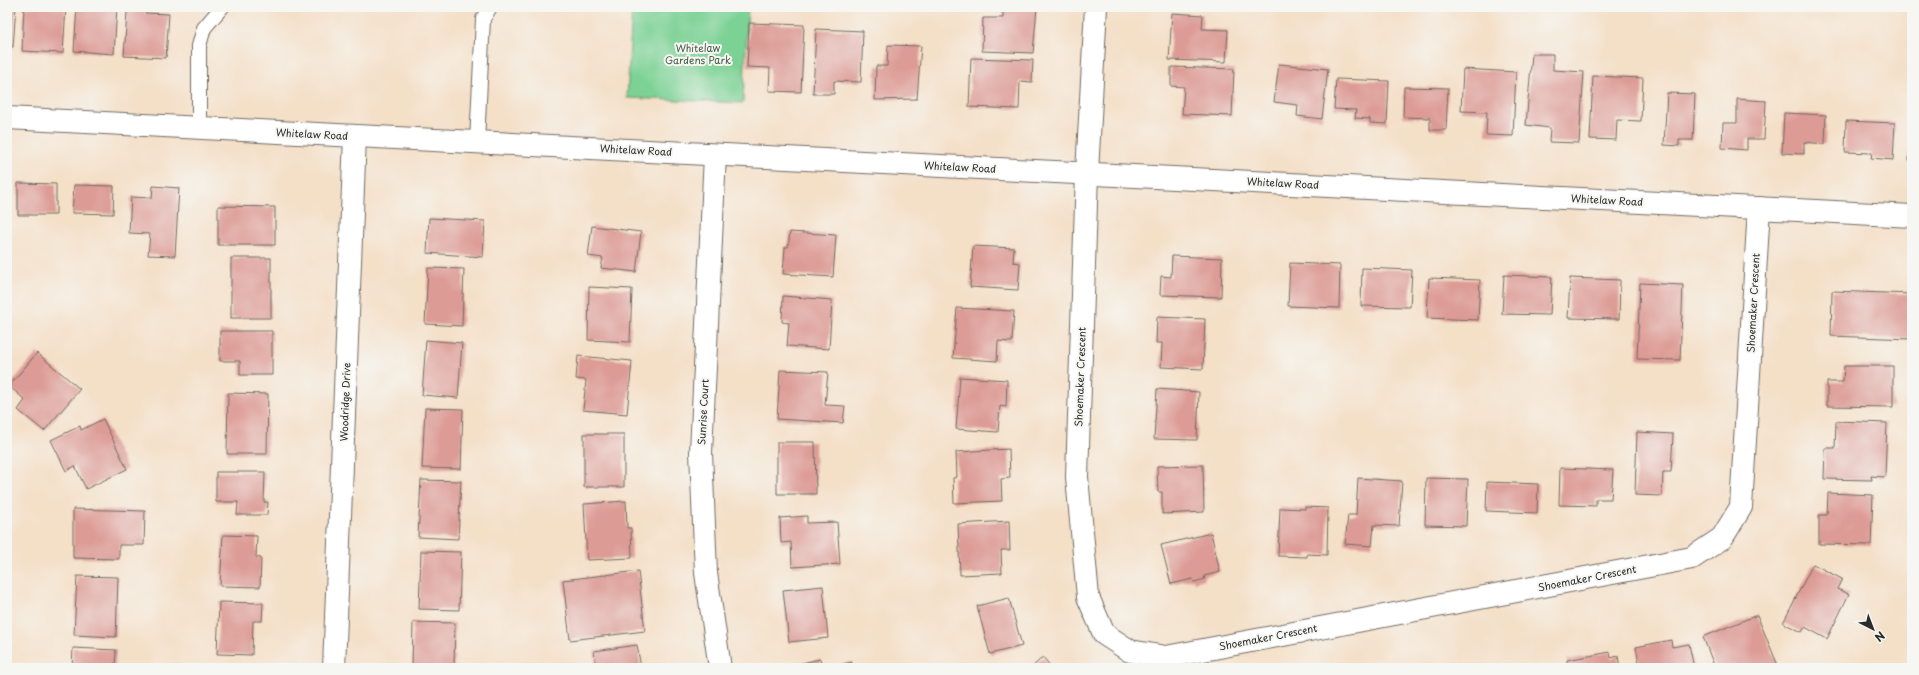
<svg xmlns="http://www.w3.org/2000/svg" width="1919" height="675" viewBox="0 0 1919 675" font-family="'Playpen Sans',sans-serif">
<rect width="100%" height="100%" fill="#f6f6f2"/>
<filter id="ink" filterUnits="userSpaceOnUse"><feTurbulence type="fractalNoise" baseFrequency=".025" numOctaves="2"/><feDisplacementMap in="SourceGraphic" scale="8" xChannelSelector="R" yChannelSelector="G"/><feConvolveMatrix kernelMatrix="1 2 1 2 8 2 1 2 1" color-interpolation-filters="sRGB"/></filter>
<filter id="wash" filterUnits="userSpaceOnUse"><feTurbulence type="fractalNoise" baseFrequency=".012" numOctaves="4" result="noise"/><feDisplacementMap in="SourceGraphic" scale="16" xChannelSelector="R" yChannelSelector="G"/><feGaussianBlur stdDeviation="0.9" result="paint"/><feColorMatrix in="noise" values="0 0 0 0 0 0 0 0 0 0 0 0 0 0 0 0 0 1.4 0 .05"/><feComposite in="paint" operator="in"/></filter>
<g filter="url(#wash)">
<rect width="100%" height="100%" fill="#f4dfc7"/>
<polygon fill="#7cd194" stroke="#547e60" points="632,7 748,7 743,103 627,98"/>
<g id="blocks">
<g fill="#dd9b95">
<polygon points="7,7 16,7 13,47 7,47"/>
<polygon points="24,7 66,7 63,53 22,51"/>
<polygon points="77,7 117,7 114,54 74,51"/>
<polygon points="132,7 145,7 145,13 169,14 166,58 124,56 127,12 131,12"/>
<polygon points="1003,7 1037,7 1033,53 982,51 983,18 1003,18"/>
<polygon points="1172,13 1203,15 1202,29 1228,30 1226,62 1169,60"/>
<polygon points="749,23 804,25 801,92 769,91 770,68 747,67"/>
<polygon points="816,29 863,31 861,82 834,81 834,94 813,94"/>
<polygon points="888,45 921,46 917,99 875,100 876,66 887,66"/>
<polygon points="1532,54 1553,54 1553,70 1584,72 1579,143 1549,142 1550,128 1526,125"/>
<polygon points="971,58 1033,60 1032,82 1020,81 1019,109 969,107"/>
<polygon points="1279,64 1328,69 1322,119 1297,116 1298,105 1274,102"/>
<polygon points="1171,67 1234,69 1232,116 1182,114 1184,87 1171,86"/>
<polygon points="1463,69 1516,72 1513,136 1486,135 1487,112 1461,111"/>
<polygon points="1593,76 1643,78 1641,121 1617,120 1616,140 1590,139"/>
<polygon points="1336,79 1389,81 1387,124 1370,123 1370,119 1355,118 1356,110 1334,109"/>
<polygon points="1404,87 1448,88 1446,130 1430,130 1430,118 1403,117"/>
<polygon points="1667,93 1695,94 1693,140 1679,140 1679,146 1664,145"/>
<polygon points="1737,99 1766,101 1764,139 1747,139 1747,150 1722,148 1723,123 1737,123"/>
<polygon points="1784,113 1826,115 1825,144 1804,142 1804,154 1782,153"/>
<polygon points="1846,121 1895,123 1893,160 1871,158 1872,153 1845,152"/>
<polygon points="1911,122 1912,122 1912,161 1909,161"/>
<polygon points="18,183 56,184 56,215 18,215"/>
<polygon points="74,185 114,186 113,214 72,213"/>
<polygon points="153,186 179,188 175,256 148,255 150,234 129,233 131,197 152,198"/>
<polygon points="218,206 275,207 275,245 218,245"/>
<polygon points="429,218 485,221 483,257 427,253"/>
<polygon points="592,226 641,232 636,272 601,268 603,258 588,256"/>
<polygon points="790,232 836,235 833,277 783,274 785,247 788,247"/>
<polygon points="973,246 1014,248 1013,262 1020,263 1018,290 970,287"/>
<polygon points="1172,256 1222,258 1221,297 1160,295 1161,276 1171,277"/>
<rect x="231" y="258" width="40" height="60"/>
<polygon points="1290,263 1340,265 1339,308 1288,306"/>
<polygon points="428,268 464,269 462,326 425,324"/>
<polygon points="1362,268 1412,270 1410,307 1361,306"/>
<polygon points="1504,275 1552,277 1550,315 1502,314"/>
<polygon points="1429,278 1480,280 1478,320 1427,318"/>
<polygon points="1570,278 1620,280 1619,319 1568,318"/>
<polygon points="1640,283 1683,285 1680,360 1637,359"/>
<polygon points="589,287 632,289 630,342 588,340"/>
<polygon points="1832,291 1912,294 1910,339 1831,336"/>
<polygon points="783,296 832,300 829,349 787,346 789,323 782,322"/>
<polygon points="957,308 1014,311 1012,342 998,341 997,361 953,358"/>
<polygon points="1157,317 1205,319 1203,369 1161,367 1162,343 1156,343"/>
<polygon points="220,331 272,331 272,375 240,375 240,361 220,361"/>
<polygon points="426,340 462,343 458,398 422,395"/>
<polygon points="37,353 80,389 44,431 18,410 25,400 9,386"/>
<polygon points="578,356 632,361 627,414 583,410 586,380 576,379"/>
<polygon points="1844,366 1893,366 1893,407 1827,406 1827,382 1843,382"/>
<polygon points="780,370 828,372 825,405 845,406 843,423 777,419"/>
<polygon points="960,377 1007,380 1006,407 1000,406 998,432 956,429"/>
<polygon points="1157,389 1199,392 1197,440 1154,439"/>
<polygon points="228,393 268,394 267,454 227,454"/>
<polygon points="425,408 463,409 461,469 422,468"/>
<polygon points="103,419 127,469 86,489 75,466 66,471 51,440 80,426 81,430"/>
<polygon points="1836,421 1887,423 1885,477 1871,476 1872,480 1824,479 1825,448 1835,448"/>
<polygon points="1637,432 1673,434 1671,472 1663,472 1662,496 1635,495"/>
<rect x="584" y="434" width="40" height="53"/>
<polygon points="777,442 815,442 816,494 777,494"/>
<polygon points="1009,449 1010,478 1001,479 1002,501 954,503 953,478 957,477 956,452"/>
<polygon points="1203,465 1204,512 1162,514 1162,492 1158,492 1157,466"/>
<polygon points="1560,468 1613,470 1611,499 1596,499 1596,506 1559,505"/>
<polygon points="216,472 265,472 264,502 268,502 267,515 237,515 238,502 216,502"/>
<polygon points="1358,478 1402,481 1399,526 1374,525 1372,546 1345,544 1348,515 1356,515"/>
<polygon points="1426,478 1468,479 1466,526 1425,525"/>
<polygon points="421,480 461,481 458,539 418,537"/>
<polygon points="1487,482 1538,484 1537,513 1486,511"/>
<polygon points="1828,493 1873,495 1871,545 1819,544 1819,515 1827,515"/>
<polygon points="626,501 627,528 631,528 632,558 587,560 584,504"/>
<polygon points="1305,507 1328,508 1327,555 1307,554 1307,557 1278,556 1280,508 1305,509"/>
<polygon points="73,509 145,511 144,545 119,545 119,559 73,558"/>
<polygon points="807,516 807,523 837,522 840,564 792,567 791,542 781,543 780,518"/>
<polygon points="1009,521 1010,550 1001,550 1002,573 960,575 958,524"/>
<polygon points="1211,533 1220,572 1204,576 1205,579 1194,582 1193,579 1171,584 1161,545"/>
<polygon points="223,535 257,536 256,557 261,558 260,587 220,586"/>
<polygon points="421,551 461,552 459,610 419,609"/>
<polygon points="1813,564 1842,579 1837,589 1849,594 1827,639 1805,627 1802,632 1783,623"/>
<polygon points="638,571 645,631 570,640 563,580"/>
<polygon points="77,576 118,577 116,637 74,635"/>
<polygon points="823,586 828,638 789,642 783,590"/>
<polygon points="1009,598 1022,646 990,654 977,606"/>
<polygon points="219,602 263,603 262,621 253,621 252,655 217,654"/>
<polygon points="1757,615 1779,668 1715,668 1703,637"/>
<polygon points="413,622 455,623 454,668 412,668"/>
<polygon points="1671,640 1672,647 1689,644 1694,668 1640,668 1636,647"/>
<polygon points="637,645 641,668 596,668 594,651"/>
<polygon points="73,648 116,650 115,668 72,668"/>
<polygon points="1610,652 1611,658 1618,656 1620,668 1568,668 1567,660"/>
<polygon points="1043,657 1052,668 1031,668"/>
<polygon points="820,659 822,668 793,668 793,665"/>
<polygon points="852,662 853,668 830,668 830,667"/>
</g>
</g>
</g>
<g filter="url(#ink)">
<use href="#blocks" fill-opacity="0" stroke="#716a62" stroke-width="1"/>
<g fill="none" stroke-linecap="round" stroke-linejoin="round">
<defs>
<g id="service">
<polyline points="199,128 199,46 204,28 222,7"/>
<polyline points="477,142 483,19 490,7"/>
</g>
<g id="minor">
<polyline points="1096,7 1087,173 1077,477 1088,597 1104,634 1130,651 1166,657 1692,558 1722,538 1741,507 1759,208"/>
<polyline points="715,155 701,452 706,573 720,668"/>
<polyline points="334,668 355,136"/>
</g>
<polyline id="tertiary" points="7,118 1912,216"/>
</defs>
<use href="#service" stroke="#716a62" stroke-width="16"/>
<use href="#minor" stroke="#716a62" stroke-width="24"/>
<use href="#tertiary" stroke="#716a62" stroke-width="24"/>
<use href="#service" stroke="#fff" stroke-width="14"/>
<use href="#minor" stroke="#fff" stroke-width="22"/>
<use href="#tertiary" stroke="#fff" stroke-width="22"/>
</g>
</g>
<g text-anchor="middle" stroke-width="4" stroke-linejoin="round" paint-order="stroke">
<g font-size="10" fill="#435d4a" stroke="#f6f6f2">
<text x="698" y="52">Whitelaw<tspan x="698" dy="12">Gardens Park</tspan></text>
</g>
<g font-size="10" fill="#2b2b2b" stroke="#f6f6f2">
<text transform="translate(312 134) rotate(3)" y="4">Whitelaw Road</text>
<text transform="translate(636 150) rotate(3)" y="4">Whitelaw Road</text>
<text transform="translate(960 167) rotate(3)" y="4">Whitelaw Road</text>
<text transform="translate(1283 183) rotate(3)" y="4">Whitelaw Road</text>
<text transform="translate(1607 200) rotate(3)" y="4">Whitelaw Road</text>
<text transform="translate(1753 303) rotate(-87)" y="4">Shoemaker Crescent</text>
<text transform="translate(1080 377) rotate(-88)" y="4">Shoemaker Crescent</text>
<text transform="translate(345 402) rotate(-88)" y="4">Woodridge Drive</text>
<text transform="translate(703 412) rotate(-87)" y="4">Sunrise Court</text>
<text transform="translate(1587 578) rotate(-11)" y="4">Shoemaker Crescent</text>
<text transform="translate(1268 637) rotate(-11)" y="4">Shoemaker Crescent</text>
</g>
</g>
<rect width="1919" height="675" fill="none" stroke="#f6f6f2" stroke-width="24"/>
<g transform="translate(1873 629) rotate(138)" stroke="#f6f6f2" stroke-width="3" paint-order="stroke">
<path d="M0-3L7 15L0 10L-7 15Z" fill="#2b2b2b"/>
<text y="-6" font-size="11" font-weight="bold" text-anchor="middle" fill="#2b2b2b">N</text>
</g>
</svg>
